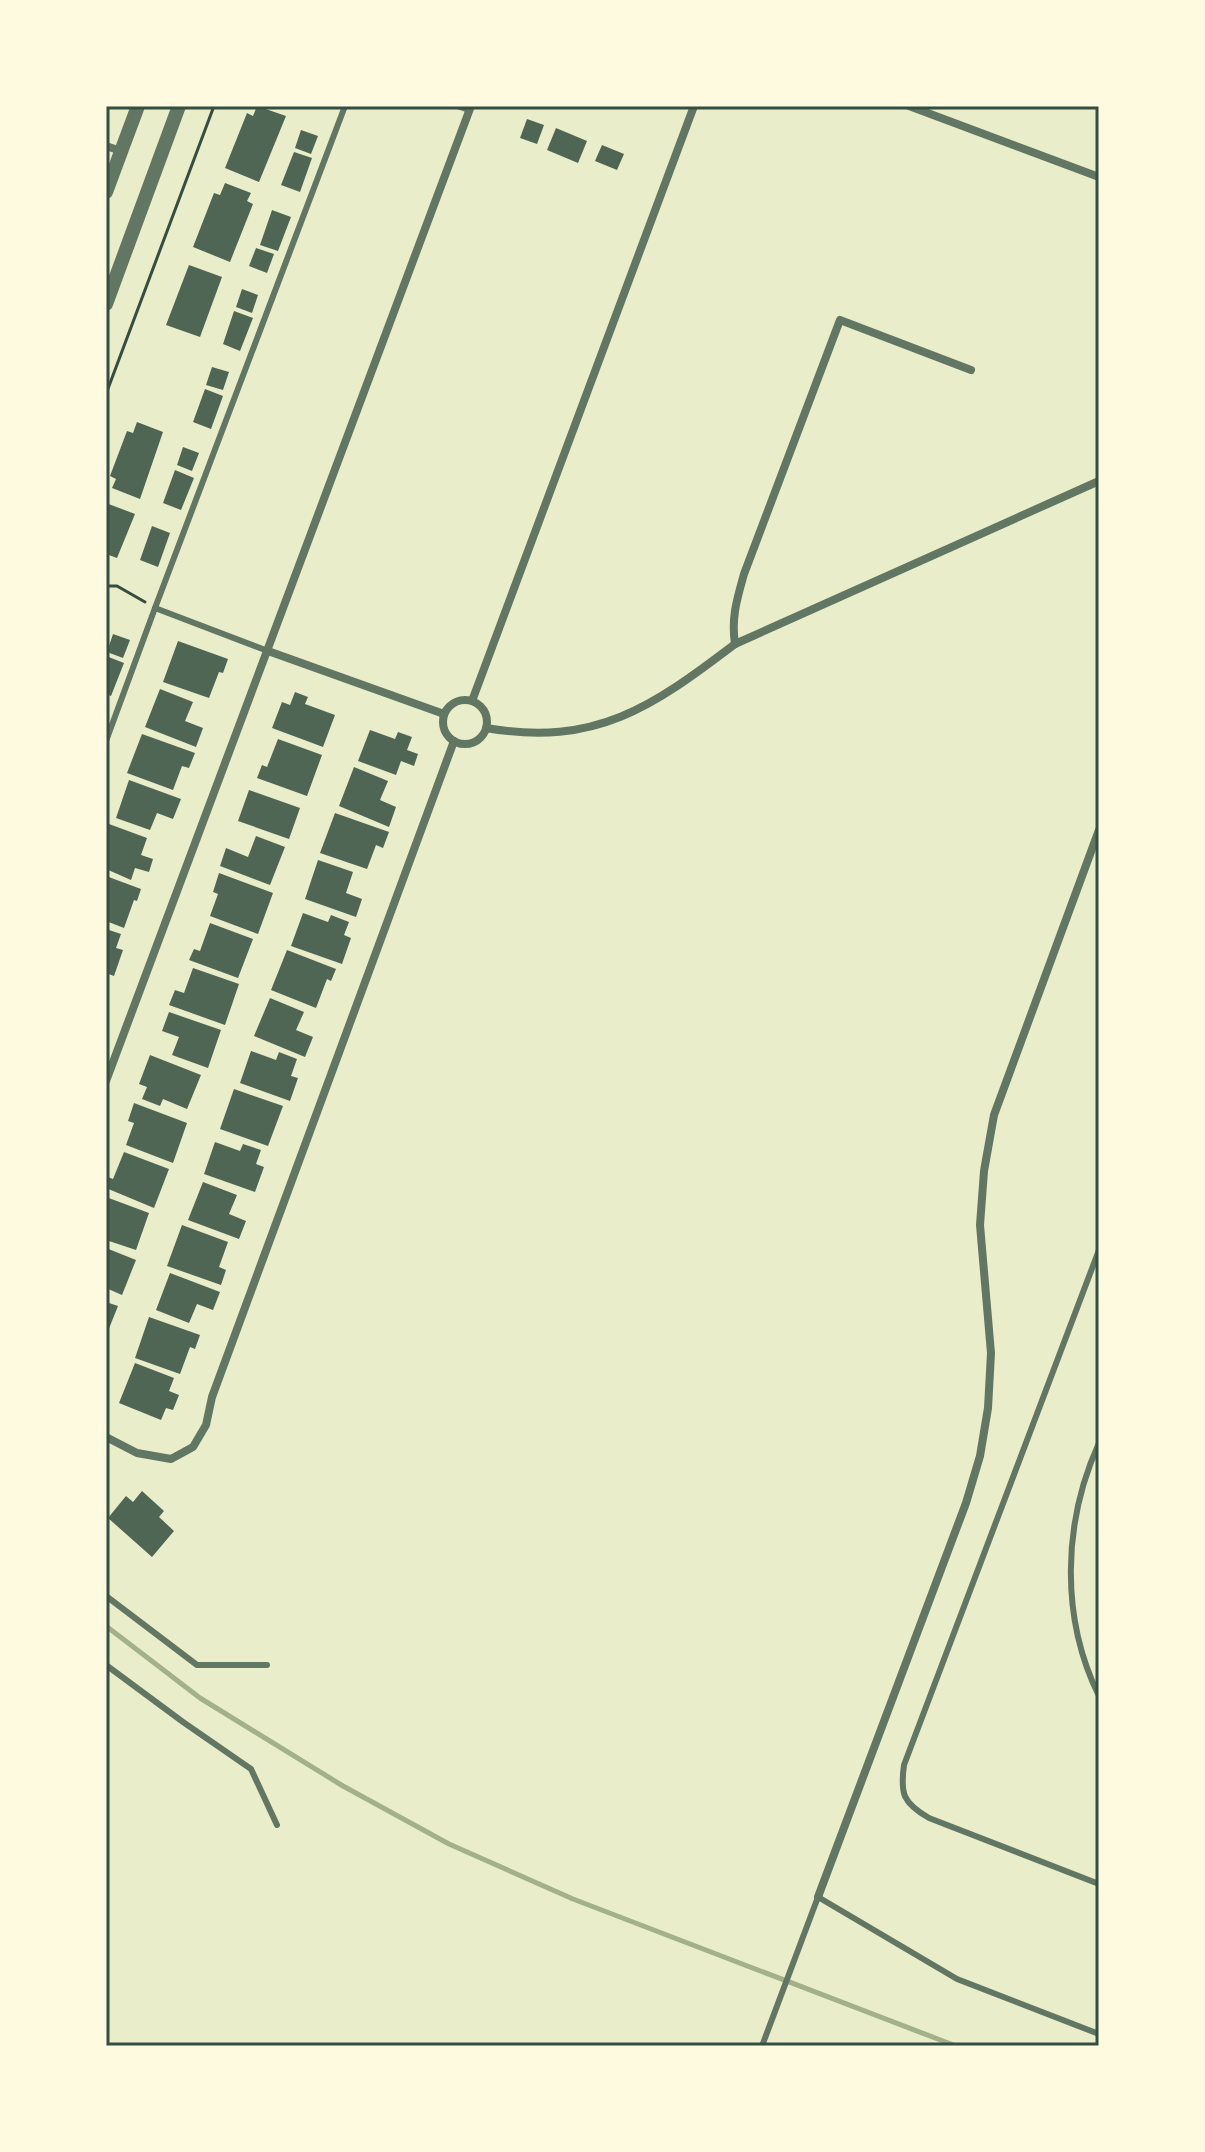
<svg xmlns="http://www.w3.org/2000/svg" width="1205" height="2152" viewBox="0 0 1205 2152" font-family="'Exo 2',sans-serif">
<rect width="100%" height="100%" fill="#e9edc9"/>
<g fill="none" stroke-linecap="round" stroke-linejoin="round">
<polyline stroke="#a3b18a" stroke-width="5" points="106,1626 200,1698 343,1786 449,1844 573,1899 956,2046"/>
</g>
<g fill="#4f6655">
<polygon points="257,106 286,116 259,182 225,168 247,113 253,116"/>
<polygon points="527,119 544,125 537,144 520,138"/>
<polygon points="556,128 587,141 578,163 547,150"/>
<polygon points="301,130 318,136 311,154 295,148"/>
<polygon points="602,145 624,154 617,170 595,161"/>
<polygon points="294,152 312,158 300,192 281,185"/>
<polygon points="225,183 251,193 247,201 253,204 230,262 193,247 214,193 220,195"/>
<polygon points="272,210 291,217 278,251 260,245"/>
<polygon points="256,248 274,254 267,273 249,266"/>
<polygon points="189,265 222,277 200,337 166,325"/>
<polygon points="242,289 258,295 252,313 236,307"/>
<polygon points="234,311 253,318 240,351 223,344"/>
<polygon points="212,367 229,372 223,390 206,385"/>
<polygon points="205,389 223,396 211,429 193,422"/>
<polygon points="137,422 163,432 140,499 112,488 116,479 110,476 127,431 133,433"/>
<polygon points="183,447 199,453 192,471 177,465"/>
<polygon points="175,470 194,478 181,510 163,503"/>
<polygon points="106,503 135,514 117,558 106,554"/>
<polygon points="152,526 170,533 158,567 140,560"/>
<polygon points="113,634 130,640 123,658 107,652"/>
<polygon points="178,641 228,659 223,673 219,672 209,698 163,682"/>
<polygon points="106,656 124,663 111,696 106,694"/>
<polygon points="160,689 193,702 185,721 203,728 196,747 145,727"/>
<polygon points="295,692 308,697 305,704 335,715 323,747 272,728 282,702 290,705"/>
<polygon points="370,730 395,739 398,732 412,737 407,750 418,754 414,766 401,761 396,775 358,761"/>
<polygon points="142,734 195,753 189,768 182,766 173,790 127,773"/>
<polygon points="278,739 322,755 307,796 257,778 262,765 267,767"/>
<polygon points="354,767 388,781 380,800 396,807 389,827 339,806"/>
<polygon points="129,780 181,799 173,819 157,813 150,830 116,818"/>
<polygon points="249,790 300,808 289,839 238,821"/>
<polygon points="335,813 389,832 383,848 376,845 367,869 320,853"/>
<polygon points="109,824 147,838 141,855 153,859 149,872 135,868 131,880 106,869 106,833"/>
<polygon points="256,836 285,847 270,885 220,866 226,848 248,857"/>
<polygon points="318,860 353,872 346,893 362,899 356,917 305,899"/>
<polygon points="219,873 273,893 258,934 210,916 218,894 213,892"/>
<polygon points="106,876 141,889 137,901 134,900 124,928 106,921"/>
<polygon points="303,913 328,922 331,915 349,922 344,935 351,938 342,964 291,946"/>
<polygon points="210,923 253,939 238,978 189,960 194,949 200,951"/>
<polygon points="106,929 121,934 116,948 123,950 114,976 106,973"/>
<polygon points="287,950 336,969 331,981 327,979 316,1008 271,990"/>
<polygon points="193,968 239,984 225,1025 169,1005 175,990 184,993"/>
<polygon points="270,998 304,1012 296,1030 313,1037 305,1057 254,1036"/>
<polygon points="169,1012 221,1030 208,1068 172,1055 179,1037 162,1031"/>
<polygon points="251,1051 276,1060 279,1052 297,1059 291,1076 298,1078 290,1101 240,1083"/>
<polygon points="150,1055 201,1075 187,1109 163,1099 160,1106 142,1099 147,1087 139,1084"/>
<polygon points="234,1089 283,1106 268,1146 220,1129"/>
<polygon points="134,1103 187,1123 173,1163 126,1145 134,1123 128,1121"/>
<polygon points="215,1142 240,1151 243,1144 261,1150 256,1164 264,1167 255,1192 204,1174"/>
<polygon points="124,1152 169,1169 154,1208 106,1188 108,1177 113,1179"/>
<polygon points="203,1182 237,1195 229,1214 246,1221 239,1239 188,1220"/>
<polygon points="106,1197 149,1213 136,1250 106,1240 108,1219 106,1219"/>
<polygon points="182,1225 228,1242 219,1267 226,1270 221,1285 167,1266"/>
<polygon points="106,1248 136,1260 122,1295 106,1288"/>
<polygon points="170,1273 220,1292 213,1310 197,1304 189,1323 156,1310"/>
<polygon points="106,1302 118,1306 106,1336"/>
<polygon points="149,1317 200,1335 195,1349 190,1347 180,1374 135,1358"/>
<polygon points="135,1363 174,1378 169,1391 179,1395 173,1410 166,1408 161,1420 119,1403"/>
<polygon points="142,1491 164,1511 159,1517 174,1531 152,1557 108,1518 126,1496 133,1502"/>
</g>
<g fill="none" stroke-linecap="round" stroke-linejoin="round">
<g stroke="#344e41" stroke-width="3">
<polyline points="106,394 214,106"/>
<polyline points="106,586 117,586 145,602"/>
</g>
<g stroke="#617663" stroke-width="6">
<polyline points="457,106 469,110"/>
<polyline points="155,608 345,106"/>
<polyline points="106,741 155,608 268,651"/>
<path d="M1099,1250L904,1765C900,1794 903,1803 929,1818L1099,1884"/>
<path d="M1099,1443C1063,1522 1060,1617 1099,1696"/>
<polyline points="106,1596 197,1665 267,1665"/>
<polyline points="106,1665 183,1722 251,1769 277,1825"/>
<polyline points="762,2046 818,1897 957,1979 1099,2034"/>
</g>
<g stroke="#617663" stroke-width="8">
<polyline points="909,106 1099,177"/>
<polyline points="106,146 121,151"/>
<path d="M735,644C731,618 737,599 744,574L840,320L971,370"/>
<polyline points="268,651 444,714"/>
<circle cx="465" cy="722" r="22"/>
<polyline points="472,701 694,106"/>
<path d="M486,728C596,747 652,707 735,644L1099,481"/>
<polyline points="106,1081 471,106"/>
<polyline points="106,1437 137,1453 171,1459 193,1447 206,1425 212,1397 454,741"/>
<polyline points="818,1897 966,1503 980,1456 988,1408 991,1353 980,1225 984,1171 994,1115 1099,830"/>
</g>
<g stroke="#617663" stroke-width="14">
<polyline points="106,192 138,106"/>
<polyline points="106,304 179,106"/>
</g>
</g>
<rect width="1205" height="2152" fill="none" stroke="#fefae0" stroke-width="216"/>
<rect x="108" y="108" width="989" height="1936" fill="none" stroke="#344e41" stroke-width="3"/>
</svg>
